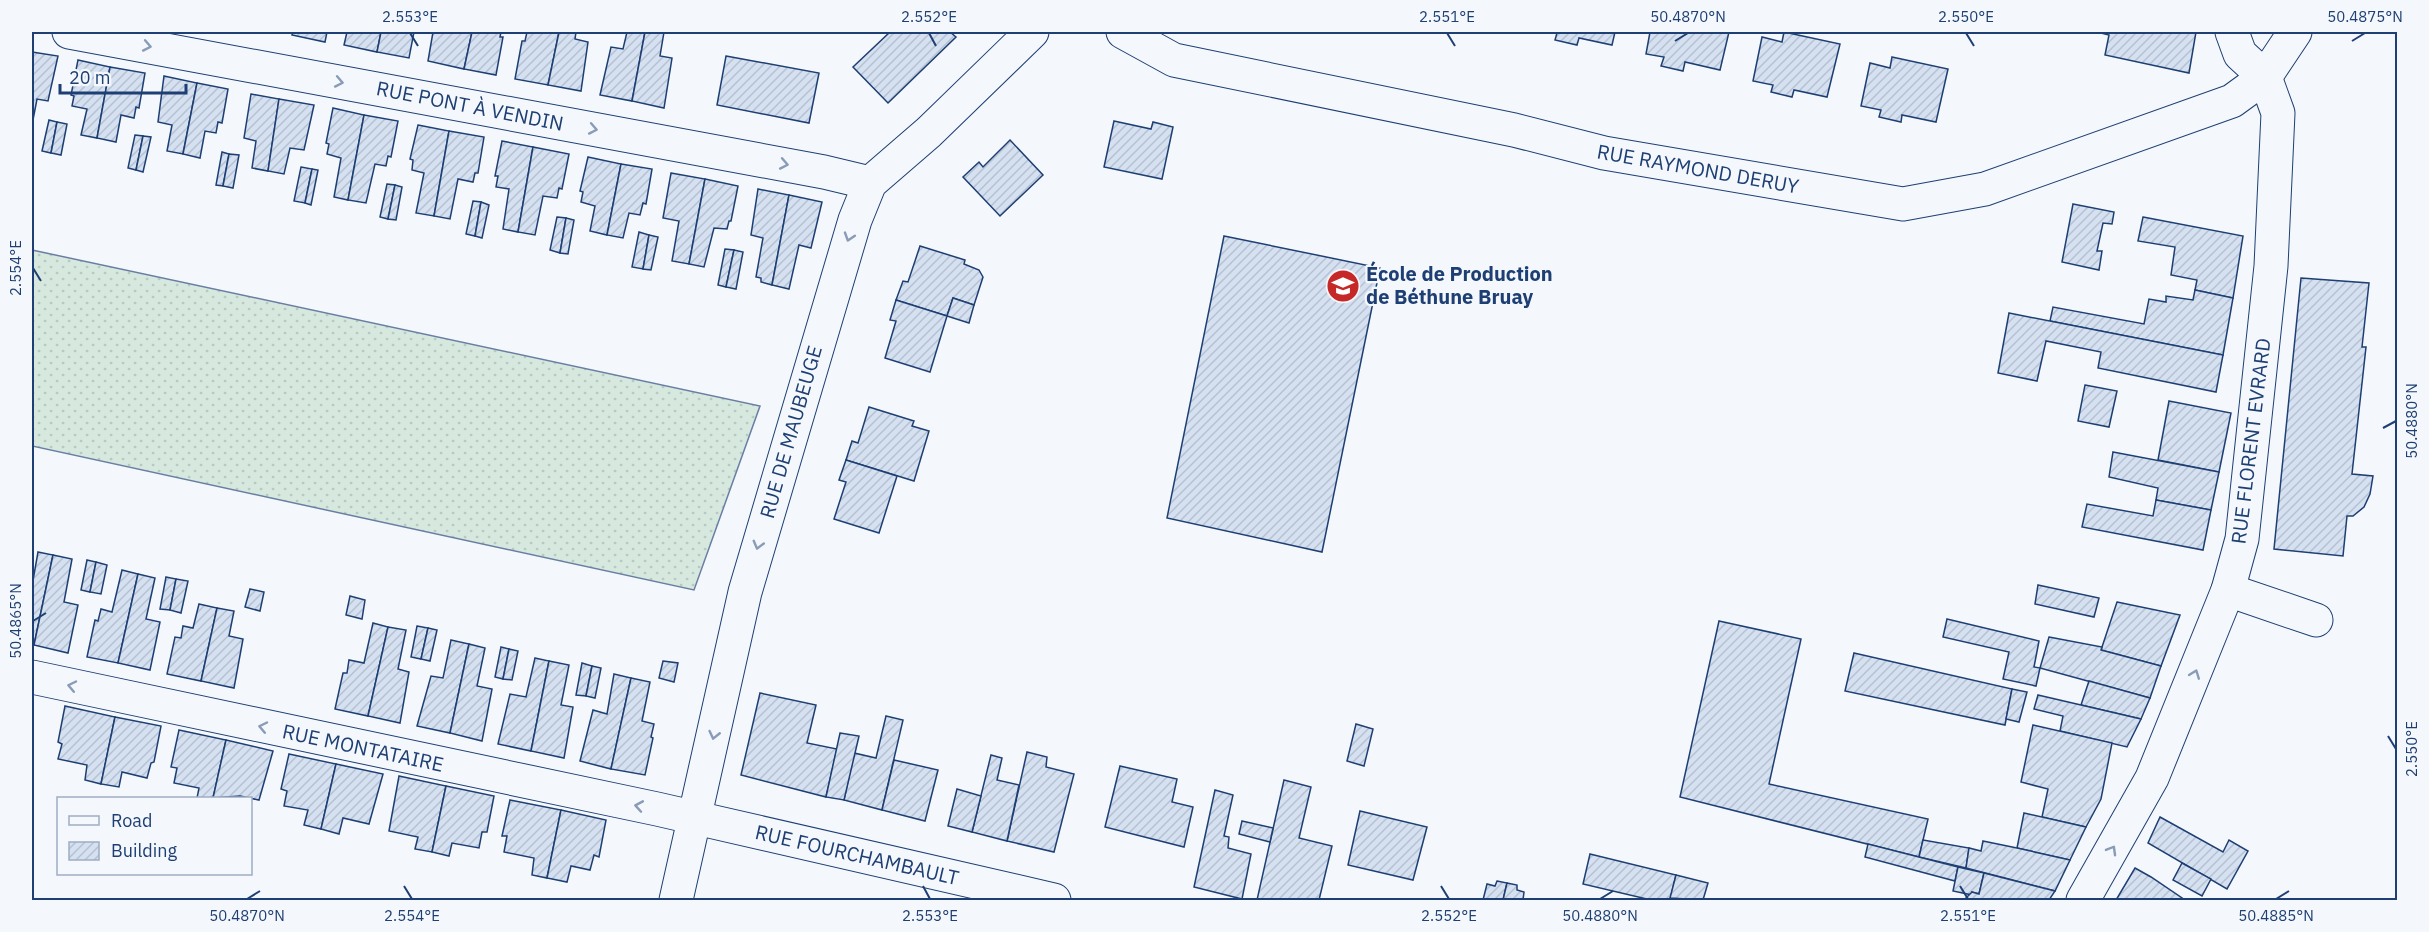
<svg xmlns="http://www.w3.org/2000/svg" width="2429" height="932" viewBox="0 0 2429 932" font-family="'IBM Plex Sans',sans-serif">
<defs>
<pattern id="grass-dots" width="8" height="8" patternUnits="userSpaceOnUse" patternTransform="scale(1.5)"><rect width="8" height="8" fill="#d7e8df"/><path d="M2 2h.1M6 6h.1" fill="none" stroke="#b8c8c3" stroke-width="1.8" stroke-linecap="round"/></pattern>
<pattern id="building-hatch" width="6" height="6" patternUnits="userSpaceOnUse" patternTransform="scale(1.5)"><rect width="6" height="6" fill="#d5e0f0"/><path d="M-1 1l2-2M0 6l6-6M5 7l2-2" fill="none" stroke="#b6c1d1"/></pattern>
</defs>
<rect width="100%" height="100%" fill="#f4f7fb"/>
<polygon fill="url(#grass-dots)" stroke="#687fa3" stroke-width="1.5" points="32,250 760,406 694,590 32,446"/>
<g fill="url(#building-hatch)" stroke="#1d3f73" stroke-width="1.5">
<polygon points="293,32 327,32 325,42 292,35"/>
<polygon points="347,32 381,32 377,52 344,45"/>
<polygon points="381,32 414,32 409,58 377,52"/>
<polygon points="433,32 472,32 464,69 428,61"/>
<polygon points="472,32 501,32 500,37 503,37 496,75 464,69"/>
<polygon points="527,32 559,32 548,85 515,79 522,41 525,41"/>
<polygon points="559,32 576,32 575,39 588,42 581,91 548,85"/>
<polygon points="627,32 645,32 632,101 600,95 611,47 623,49"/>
<polygon points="645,32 664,32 660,56 672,58 664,108 632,101"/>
<polygon points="890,32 950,32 956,37 888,103 853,67"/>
<polygon points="1549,32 1615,32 1612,45 1579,38 1577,45 1555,40 1557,33"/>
<polygon points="1650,32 1729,32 1720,70 1685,62 1683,71 1661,66 1664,57 1646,54"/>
<polygon points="1784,32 1840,44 1827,97 1794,90 1792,97 1771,92 1773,85 1753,81 1762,37 1782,42"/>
<polygon points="2097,32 2196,32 2189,73 2105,55 2109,35"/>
<polygon points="32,52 58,56 48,101 37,99 32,125"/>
<polygon points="726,56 819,73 809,123 717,105"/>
<polygon points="1892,57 1948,69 1936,122 1902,115 1901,122 1879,117 1881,110 1861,106 1870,63 1890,68"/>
<polygon points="78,60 110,67 97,138 81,135 87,109 72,106 74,96 71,95"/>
<polygon points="110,67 145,73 139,108 136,107 134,118 121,115 116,142 97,138"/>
<polygon points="164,76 197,83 183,154 167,151 172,125 158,122"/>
<polygon points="197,83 228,89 222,123 218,122 216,133 205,131 200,158 183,154"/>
<polygon points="251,94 279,99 268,171 252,168 256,141 244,138"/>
<polygon points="279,99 314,105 304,150 290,148 284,174 268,171"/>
<polygon points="333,108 364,115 348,200 334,197 341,158 327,154 329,144 326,143"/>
<polygon points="364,115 398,121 391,157 388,156 386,166 375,164 366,203 348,200"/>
<polygon points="49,120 57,122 51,153 42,151"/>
<polygon points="1114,121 1151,129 1153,122 1173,127 1162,179 1104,167"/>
<polygon points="57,122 67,124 61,155 51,153"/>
<polygon points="418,125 449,131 434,216 416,213 424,173 412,170 413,160 410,159"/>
<polygon points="449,131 484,137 478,173 475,173 473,182 458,179 450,219 434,216"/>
<polygon points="135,135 143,136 136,170 128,168"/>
<polygon points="143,136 151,137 143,172 136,170"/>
<polygon points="1010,140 1043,175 1000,216 963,177 979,162 983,167"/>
<polygon points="502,141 533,147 518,232 503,229 509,189 496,187 498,176 495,176"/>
<polygon points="533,147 569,154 562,189 559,188 557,198 543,196 535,235 518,232"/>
<polygon points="222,152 229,154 223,186 216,185"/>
<polygon points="229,154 239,155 233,188 223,186"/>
<polygon points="588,157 621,164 607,235 590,231 595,206 581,202 583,192 580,191"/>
<polygon points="621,164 652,169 646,204 643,203 640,215 629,213 623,238 607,235"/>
<polygon points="301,167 312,169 305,203 294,201"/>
<polygon points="312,169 318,170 311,205 305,203"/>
<polygon points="671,173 705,179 689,264 672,261 679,221 663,218"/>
<polygon points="705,179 738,186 731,221 729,221 727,229 714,228 704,267 689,264"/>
<polygon points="387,184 395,185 388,219 380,217"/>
<polygon points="395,185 402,187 396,220 388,219"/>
<polygon points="758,189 789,195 772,285 761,282 761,278 756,277 763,238 751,235"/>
<polygon points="789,195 822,202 811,248 799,245 789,289 772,285"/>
<polygon points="473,201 481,202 475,236 466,234"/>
<polygon points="481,202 489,205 482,238 475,236"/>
<polygon points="2073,204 2114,212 2112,224 2103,223 2097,251 2102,251 2099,270 2062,262"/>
<polygon points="557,217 566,218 560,253 550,250"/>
<polygon points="2143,217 2243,236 2233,298 2195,290 2197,280 2171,275 2175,247 2138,241"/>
<polygon points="566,218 574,220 568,254 560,253"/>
<polygon points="639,232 649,235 643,269 632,267"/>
<polygon points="649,235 658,237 651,270 643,269"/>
<polygon points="1224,236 1380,268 1322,552 1167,518"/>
<polygon points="920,246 965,260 964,264 979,270 983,277 974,305 953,298 947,316 896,300 903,281 908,282"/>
<polygon points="725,249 734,250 726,287 718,285"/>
<polygon points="734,250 743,252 736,289 726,287"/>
<polygon points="2301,278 2369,283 2362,347 2366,347 2352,474 2373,476 2370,494 2364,507 2353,516 2347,516 2343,556 2274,549"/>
<polygon points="2195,290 2233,298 2223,355 2050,321 2053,307 2144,324 2149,299 2166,302 2166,296 2193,300"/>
<polygon points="953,298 974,305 969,323 947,316"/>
<polygon points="896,300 947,316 930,372 885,358 896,321 890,320"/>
<polygon points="2009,313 2223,355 2216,392 2098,368 2101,352 2046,341 2037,381 1998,373"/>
<polygon points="2085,385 2117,391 2109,427 2078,421"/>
<polygon points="2169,401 2231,413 2219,472 2158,460"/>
<polygon points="869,407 914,421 912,426 929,431 914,481 846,460 852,441 858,443"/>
<polygon points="2113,452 2219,472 2211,510 2156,500 2158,488 2109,477"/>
<polygon points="846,460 897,476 879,533 834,519 846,482 839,480"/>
<polygon points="2156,500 2211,510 2203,550 2082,527 2087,504 2153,516"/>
<polygon points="38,552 53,555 34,645 32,645 32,586"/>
<polygon points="53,555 72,559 64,602 78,605 68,653 34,645"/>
<polygon points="87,560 96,562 90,592 81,590"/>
<polygon points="96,562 107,565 101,594 90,592"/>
<polygon points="122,570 138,574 118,663 87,657 95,620 98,621 101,609 112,612"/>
<polygon points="138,574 155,578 146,619 160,622 150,670 118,663"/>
<polygon points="166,577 176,579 170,610 160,609"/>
<polygon points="176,579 188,581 181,613 170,610"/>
<polygon points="2038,585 2099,598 2094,617 2035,604"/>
<polygon points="250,589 264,592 260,611 245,607"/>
<polygon points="350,596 365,600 362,619 346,615"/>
<polygon points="2117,602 2180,615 2161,666 2101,650"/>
<polygon points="199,604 217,608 201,681 167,674 175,637 181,638 183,626 193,628"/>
<polygon points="217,608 234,611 229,636 243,639 234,688 201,681"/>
<polygon points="1947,619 2039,641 2034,667 2040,668 2036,686 2003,679 2009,652 1943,637"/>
<polygon points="1719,621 1801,639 1769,784 1928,819 1919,857 1680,797"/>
<polygon points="373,623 388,627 368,716 335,709 343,673 347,673 349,660 364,663"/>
<polygon points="417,626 428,628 421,659 411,657"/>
<polygon points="388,627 406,630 398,669 409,672 400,723 368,716"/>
<polygon points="428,628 437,630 430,661 421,659"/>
<polygon points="2049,637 2102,647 2101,650 2161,666 2150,698 2040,668"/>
<polygon points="451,640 469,644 450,733 417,726 431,676 443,678"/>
<polygon points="469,644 485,648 477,686 492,689 482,741 450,733"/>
<polygon points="501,647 509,649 503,679 495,677"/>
<polygon points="509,649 518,651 512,680 503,679"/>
<polygon points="1854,653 2012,689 2005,725 1845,691"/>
<polygon points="535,658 549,661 531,751 498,744 510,694 526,697"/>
<polygon points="549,661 569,665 561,705 573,707 564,758 531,751"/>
<polygon points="663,661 678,663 674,682 659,678"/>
<polygon points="582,663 592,666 586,696 576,695"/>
<polygon points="592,666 601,668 595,698 586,696"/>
<polygon points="614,674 631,678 611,769 580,761 593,710 607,714"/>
<polygon points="631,678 650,682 642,721 654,724 651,737 653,738 645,775 611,769"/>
<polygon points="2089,681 2150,698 2141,719 2081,705"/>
<polygon points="2012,689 2027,692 2019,722 2006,719"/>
<polygon points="760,693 816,705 807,743 837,749 826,797 741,775"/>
<polygon points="2038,695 2081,705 2141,719 2127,747 2060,731 2063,716 2034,709"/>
<polygon points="65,706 115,717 101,784 85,780 87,765 58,759 62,744 58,742"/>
<polygon points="886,716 903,720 882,810 844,800 854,753 876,758"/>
<polygon points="115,717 161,726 154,762 151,763 147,778 122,772 119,787 101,784"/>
<polygon points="1356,724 1373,729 1364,766 1347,761"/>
<polygon points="2033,725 2112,743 2101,799 2086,827 2042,817 2048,789 2021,782"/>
<polygon points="179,730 226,740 213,798 197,798 199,788 174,783 177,768 171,767"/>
<polygon points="840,733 859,736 844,800 826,797"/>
<polygon points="226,740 273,751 259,800 240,796 213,798"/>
<polygon points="1027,752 1047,757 1046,767 1074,774 1054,852 1007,841"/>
<polygon points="289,754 336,764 321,829 304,825 308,810 284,806 287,791 281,789"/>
<polygon points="991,755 1002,758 997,780 1019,785 1007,841 972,832"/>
<polygon points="894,760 938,770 925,821 882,810"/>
<polygon points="336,764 383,774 369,824 343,818 339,834 321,829"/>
<polygon points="1120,766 1177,779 1172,802 1193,807 1184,847 1105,827"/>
<polygon points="399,776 446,786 432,852 415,849 418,837 389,831"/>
<polygon points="1284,780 1311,787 1299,838 1332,846 1319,900 1257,900"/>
<polygon points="446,786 494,796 487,832 482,832 479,848 452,843 449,856 432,852"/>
<polygon points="957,789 981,796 972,832 948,826"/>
<polygon points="1215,790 1233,795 1224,836 1229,837 1228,848 1251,854 1242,899 1194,887"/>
<polygon points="510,800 561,810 547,878 532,875 534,858 504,852 507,836 502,836"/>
<polygon points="561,810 606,820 599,857 594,855 590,870 571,866 567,882 547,878"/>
<polygon points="1360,811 1427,827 1413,880 1348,865"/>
<polygon points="2024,813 2086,827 2070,860 2017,848"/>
<polygon points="2160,817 2223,852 2229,840 2248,851 2227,889 2148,843"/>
<polygon points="1242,821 1273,828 1270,842 1239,834"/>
<polygon points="1923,840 1969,848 1966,868 1919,857"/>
<polygon points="1983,841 2017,848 2070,860 2055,891 1966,868 1969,848 1981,851"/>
<polygon points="1868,844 1958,867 1955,881 1865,857"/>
<polygon points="1590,854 1676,875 1670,900 1651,900 1583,884"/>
<polygon points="2182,863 2211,879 2202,896 2173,880"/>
<polygon points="1958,867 1984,873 1979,894 1972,892 1972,895 1953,891"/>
<polygon points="2135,868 2151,877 2185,900 2116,900"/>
<polygon points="1984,873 2055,891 2049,900 1964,900 1972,892 1979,894"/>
<polygon points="1676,875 1708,883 1703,900 1670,898"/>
<polygon points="1497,881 1507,883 1503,900 1483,900 1487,884 1495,886"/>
<polygon points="1507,883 1517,885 1517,890 1524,892 1523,900 1503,900"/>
</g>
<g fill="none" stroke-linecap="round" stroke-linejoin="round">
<defs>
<g id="minor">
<polyline points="69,32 824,172 870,183"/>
<polyline points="1123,32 1174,60 1514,130 1604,153 1903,204 1985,189 2232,101 2265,77 2295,32"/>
<polyline points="2228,590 2316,620"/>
<polyline points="32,677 657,809 1054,900"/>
<polyline points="676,900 745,592 855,220 870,183 929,132 1032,32"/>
<polyline points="2083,900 2152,778 2228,590 2242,539 2271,266 2278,113 2265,77 2240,54 2232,32"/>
</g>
</defs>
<use href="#minor" stroke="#1d3f73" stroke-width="35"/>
<use href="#minor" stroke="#f4f7fb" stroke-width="33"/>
</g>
<defs><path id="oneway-chevron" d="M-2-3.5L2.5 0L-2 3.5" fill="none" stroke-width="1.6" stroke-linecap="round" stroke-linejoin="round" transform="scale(1.5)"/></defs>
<g stroke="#889bb7">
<use href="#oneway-chevron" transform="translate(147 46) rotate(11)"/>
<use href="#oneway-chevron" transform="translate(339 82) rotate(11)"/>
<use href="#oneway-chevron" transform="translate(593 129) rotate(11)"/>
<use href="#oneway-chevron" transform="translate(784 164) rotate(11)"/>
<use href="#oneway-chevron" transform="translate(849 237) rotate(108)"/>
<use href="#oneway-chevron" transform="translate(758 545) rotate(105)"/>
<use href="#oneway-chevron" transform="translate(2195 674) rotate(-69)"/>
<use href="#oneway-chevron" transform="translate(72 686) rotate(-168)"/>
<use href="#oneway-chevron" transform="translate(263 727) rotate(-168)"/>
<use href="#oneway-chevron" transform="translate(714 735) rotate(103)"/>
<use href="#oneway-chevron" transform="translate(639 806) rotate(-170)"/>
<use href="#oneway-chevron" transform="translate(2112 850) rotate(-60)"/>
</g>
<path fill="none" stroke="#1d3f73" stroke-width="2" d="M410,33L418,46M929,33L936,46M1447,33L1455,46M1966,33L1974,46M1675,41L1688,33M2352,41L2365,33M33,268L41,281M2383,428L2396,421M33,621L46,613M2388,736L2396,749M404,886L412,899M923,886L930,899M1441,886L1449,899M1960,886L1968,899M247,899L260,891M1600,899L1613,891M2276,899L2289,891"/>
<defs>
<symbol id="school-disc" viewBox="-11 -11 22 22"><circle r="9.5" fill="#c62828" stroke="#f4f7fb"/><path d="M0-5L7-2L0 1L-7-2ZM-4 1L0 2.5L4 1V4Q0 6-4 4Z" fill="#fff"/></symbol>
</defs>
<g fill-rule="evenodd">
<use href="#school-disc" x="1324" y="267" width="38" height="38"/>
</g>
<g text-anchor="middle" stroke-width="4.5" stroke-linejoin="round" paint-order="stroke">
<g font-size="20" fill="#1d3f73" stroke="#f4f7fb">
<text transform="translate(470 106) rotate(11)" y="7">RUE PONT À VENDIN</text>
<text transform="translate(1698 169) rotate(10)" y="7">RUE RAYMOND DERUY</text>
<text transform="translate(791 432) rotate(-74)" y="7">RUE DE MAUBEUGE</text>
<text transform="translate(2251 441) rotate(-83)" y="7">RUE FLORENT EVRARD</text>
<text transform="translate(363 748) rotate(12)" y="7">RUE MONTATAIRE</text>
<text transform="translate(857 855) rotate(13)" y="7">RUE FOURCHAMBAULT</text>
</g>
<g font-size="20" font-weight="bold" fill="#1d3f73" stroke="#f4f7fb" text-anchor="start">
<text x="1366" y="281">École de Production<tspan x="1366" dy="23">de Béthune Bruay</tspan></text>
</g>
</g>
<rect width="2429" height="932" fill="none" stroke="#f4f7fb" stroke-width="66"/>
<rect x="57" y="797" width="195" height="78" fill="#f4f7fb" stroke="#9eadc5" stroke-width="1.5"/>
<rect x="69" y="816" width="30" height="9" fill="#f4f7fb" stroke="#9eadc5" stroke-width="1.5"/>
<text x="111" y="827" font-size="18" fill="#1d3f73">Road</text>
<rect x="69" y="842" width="30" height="18" fill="url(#building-hatch)" stroke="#9eadc5" stroke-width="1.5"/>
<text x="111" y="857" font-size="18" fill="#1d3f73">Building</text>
<path d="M60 84v9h126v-9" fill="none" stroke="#1d3f73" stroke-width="3"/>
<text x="69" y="84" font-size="18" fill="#1d3f73" stroke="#f4f7fb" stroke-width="4.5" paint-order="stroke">20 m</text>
<rect x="33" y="33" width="2363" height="866" fill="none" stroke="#1d3f73" stroke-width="2"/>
<g font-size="15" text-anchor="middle" fill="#1d3f73">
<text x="410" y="22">2.553°E</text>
<text x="929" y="22">2.552°E</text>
<text x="1447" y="22">2.551°E</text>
<text x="1688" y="22">50.4870°N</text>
<text x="1966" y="22">2.550°E</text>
<text x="2365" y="22">50.4875°N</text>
<text transform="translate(16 268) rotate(-90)" y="5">2.554°E</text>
<text transform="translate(2412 421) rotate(-90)" y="5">50.4880°N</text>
<text transform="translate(16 621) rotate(-90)" y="5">50.4865°N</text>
<text transform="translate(2412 749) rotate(-90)" y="5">2.550°E</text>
<text x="247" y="921">50.4870°N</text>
<text x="412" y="921">2.554°E</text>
<text x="930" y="921">2.553°E</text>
<text x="1449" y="921">2.552°E</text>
<text x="1600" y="921">50.4880°N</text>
<text x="1968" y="921">2.551°E</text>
<text x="2276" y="921">50.4885°N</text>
</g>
</svg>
